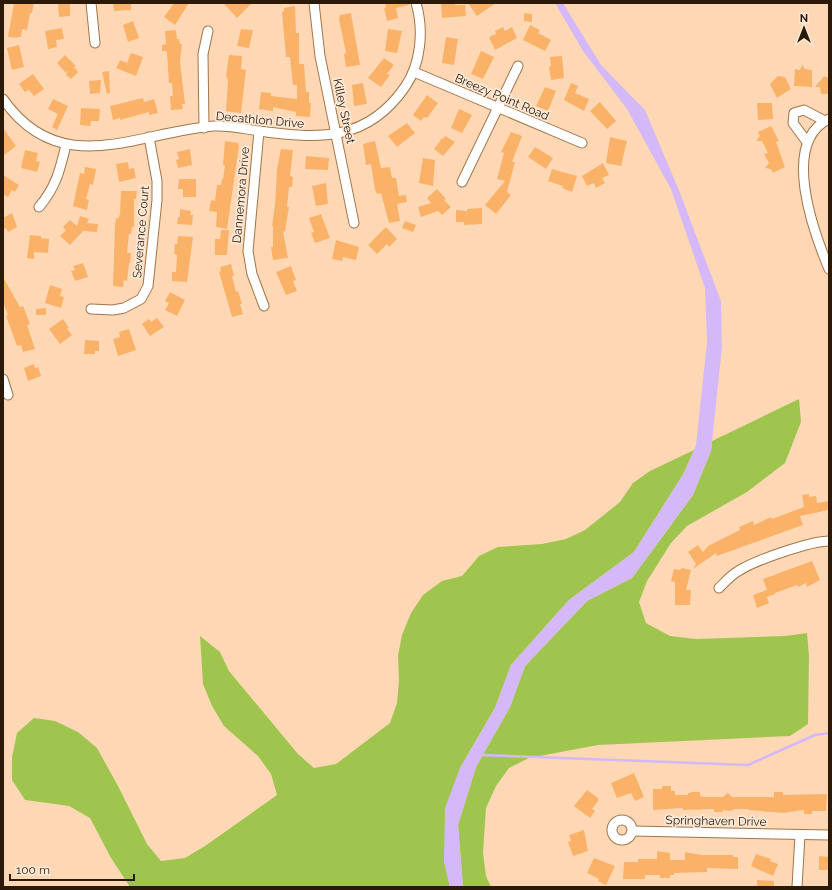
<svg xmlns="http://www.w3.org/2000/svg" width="832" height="890" viewBox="0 0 832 890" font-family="Raleway,sans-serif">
<rect width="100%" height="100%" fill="#fed8b4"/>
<g fill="#9fc54f">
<polygon points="799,399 801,422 785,463 747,492 687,526 671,543 647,581 639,602 646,623 670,636 696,639 785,636 807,633 809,656 808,724 790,736 598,745 529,758 509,768 496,786 486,808 483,853 486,876 491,887 463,887 458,825 476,767 510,707 525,666 587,601 632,578 693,495 711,451 712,441"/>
<polygon points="694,450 684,473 634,552 569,600 511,665 495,708 460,768 444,861 450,887 130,887 111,858 90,818 69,806 25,800 12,780 12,757 17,733 34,718 55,721 78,732 97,748 118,786 147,844 161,861 185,858 205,846 277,795 271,774 258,756 224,726 212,706 203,684 200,636 220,652 229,671 298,754 314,768 336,764 390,723 397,703 399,681 398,656 402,635 411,613 423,595 442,581 462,576 479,556 498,547 542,544 566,539 585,530 620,502 633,483 650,471"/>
</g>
<polygon fill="#d4b8f7" points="555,3 563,3 601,65 645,110 680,193 721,301 722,347 711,451 693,495 632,578 587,601 525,666 510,707 476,767 458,825 463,887 450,887 444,861 445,808 460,768 495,708 511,665 569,600 634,552 684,473 696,445 707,342 705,288 671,189 627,109 583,51"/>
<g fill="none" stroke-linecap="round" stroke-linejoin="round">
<polyline stroke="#d4b8f7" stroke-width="2.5" points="480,755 748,765 815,735 829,733"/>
</g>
<g fill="#fab269">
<polygon points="14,3 34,3 32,13 30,13 27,30 22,29 21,37 17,37 18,38 8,37"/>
<polygon points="60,3 70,3 70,16 59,17 58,4"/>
<polygon points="113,3 131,3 131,10 114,11"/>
<polygon points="174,3 189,3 175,25 164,17"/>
<polygon points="223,3 252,3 237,18"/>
<polygon points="385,3 408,3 409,5 396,8 398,18 387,21 384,8 386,7"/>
<polygon points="455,3 455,5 465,5 466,16 442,18 441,4"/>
<polygon points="468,3 496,3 477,16"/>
<polygon points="295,6 296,33 299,33 299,64 304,64 306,92 309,92 309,103 311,103 310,117 296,116 296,112 273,107 273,111 259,109 261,92 271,93 271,96 297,99 297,85 293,85 290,57 286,57 282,12 284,11 284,8"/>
<polygon points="351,13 360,65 346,67 344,54 346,53 339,19 340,15"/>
<polygon points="524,13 532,14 532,22 524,21"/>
<polygon points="133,21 139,38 128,42 123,25"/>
<polygon points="530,25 540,30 538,33 551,40 545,51 523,40"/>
<polygon points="503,27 505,31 512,27 517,38 495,50 489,37 496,34 495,31"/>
<polygon points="62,28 64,39 56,40 57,47 48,49 45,31"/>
<polygon points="241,29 253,30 249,48 237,46"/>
<polygon points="388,29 402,31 397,53 385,51"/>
<polygon points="176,30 177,39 179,39 180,44 182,44 180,62 185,104 182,104 183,109 171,110 170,96 173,96 172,83 169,83 167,53 166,51 162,51 162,45 166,44 165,31"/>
<polygon points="446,37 458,39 454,65 442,63"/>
<polygon points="19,45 24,67 12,70 7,48"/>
<polygon points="481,51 494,57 483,79 471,74"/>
<polygon points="131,53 143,57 136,76 116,68 120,60 127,63"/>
<polygon points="65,55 76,66 74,67 78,72 71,79 66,75 68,71 66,73 57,63"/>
<polygon points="229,55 242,56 241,69 246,70 241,113 226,111 228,80 226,76"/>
<polygon points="562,56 564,78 551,80 549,67 551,66 550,57"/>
<polygon points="384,58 394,65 387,74 390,75 381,87 368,78"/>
<polygon points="802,65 805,69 812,70 812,87 794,86 795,69 800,70"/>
<polygon points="109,71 110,93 107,94 102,72"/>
<polygon points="33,74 44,89 34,96 29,90 25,92 19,84"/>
<polygon points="778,76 785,77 791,89 777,98 770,84"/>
<polygon points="824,76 829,78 829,94 821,94 820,87 815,87"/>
<polygon points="101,80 100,93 90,94 89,81"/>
<polygon points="363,83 367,104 354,106 352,85"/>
<polygon points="571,83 578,86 575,93 589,99 584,111 564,100"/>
<polygon points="545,87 556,91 548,111 536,106"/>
<polygon points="427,95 438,103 427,118 424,117 421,121 413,115"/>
<polygon points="143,98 144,102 154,99 158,113 149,115 149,112 120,120 120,118 113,120 110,106"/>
<polygon points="53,99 68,106 57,130 52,127 58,114 48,109"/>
<polygon points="600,102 616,121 607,129 590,111"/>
<polygon points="757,103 772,103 773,119 758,120"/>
<polygon points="81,108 100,109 99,121 91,121 90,126 80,125"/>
<polygon points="459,109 472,115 462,133 451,128"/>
<polygon points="407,123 415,133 397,147 388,136"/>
<polygon points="771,126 779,141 776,142 785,167 773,173 771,169 765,168 769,163 764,154 768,153 762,141 756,141 760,136 758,132"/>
<polygon points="3,128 16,146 3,156"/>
<polygon points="511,132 522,136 512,162 515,162 507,192 511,195 496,214 485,205 505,181 497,179 504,153 501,152"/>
<polygon points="445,136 455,142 443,156 434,149 442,138 443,139"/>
<polygon points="610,137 627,141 621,166 606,163"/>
<polygon points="225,141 238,143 239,146 227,229 216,227 217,212 209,211 211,200 215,201 217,185 221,185 222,179 223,179 225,166 223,165"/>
<polygon points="375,141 381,168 390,167 392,178 396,178 399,196 406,195 407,202 397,204 400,221 389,223 381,193 377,194 375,190 371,164 366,165 363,144"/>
<polygon points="535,147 553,158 546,169 528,157"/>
<polygon points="190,149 192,165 178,168 176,160 179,159 177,152"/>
<polygon points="281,149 293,150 290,176 293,177 292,187 289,187 287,207 289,207 285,232 283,231 288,258 273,260 271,247 273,247 273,226 272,226 275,205 277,169"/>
<polygon points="25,150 38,153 36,161 40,162 37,172 21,168"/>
<polygon points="306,156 329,158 328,170 305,169"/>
<polygon points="423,158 435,160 433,186 419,183"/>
<polygon points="128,162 129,169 134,168 136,178 119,182 116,164"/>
<polygon points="603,163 609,175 602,178 605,183 596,188 594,183 587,186 582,176"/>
<polygon points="85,167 96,169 93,185 90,184 86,199 89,200 87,210 73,206 80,173 84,174"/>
<polygon points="552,169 577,176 572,192 562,188 563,186 548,181"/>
<polygon points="3,175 19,185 15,192 12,190 8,197 3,194"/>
<polygon points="179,179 196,179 196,197 183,197 183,189 178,189"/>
<polygon points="326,183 328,204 316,206 312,186"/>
<polygon points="437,189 446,199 444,200 451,207 442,215 438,211 421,217 418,207 431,203 427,198"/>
<polygon points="121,191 137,191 136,199 134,199 134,227 132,227 131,234 129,234 127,253 131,253 130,263 129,263 127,281 124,280 123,287 113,286 115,226 116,218 118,219 120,214"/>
<polygon points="482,208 482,224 464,225 464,222 456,222 456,210 467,211 467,209"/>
<polygon points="180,209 191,211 190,215 193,215 192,225 177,224 178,217 180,217"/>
<polygon points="12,213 17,227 8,232 6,228 3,230 3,218"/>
<polygon points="321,214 330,238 315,243 311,233 314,232 309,218"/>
<polygon points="80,216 89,219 87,223 98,224 97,232 83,231 70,245 60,236 66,230 63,227 70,220 77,226"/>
<polygon points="405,221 416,225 413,232 402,228"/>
<polygon points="386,227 397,239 389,247 387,244 377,254 368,245"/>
<polygon points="221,230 229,230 227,255 215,255 215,239 220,239"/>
<polygon points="30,235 41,236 41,238 49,239 48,253 34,252 34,259 27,258"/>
<polygon points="178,236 193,237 187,282 172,281 172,272 176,272 177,255 174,254 175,244 177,244"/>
<polygon points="336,240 359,247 356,260 343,257 342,261 332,259"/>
<polygon points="83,263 88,277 75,281 71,271 75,270 73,266"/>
<polygon points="231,264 234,276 232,276 236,292 238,291 242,304 240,304 243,314 232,317 219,272 221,271 220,267"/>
<polygon points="291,266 296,280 293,281 297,291 286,295 276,272"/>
<polygon points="3,277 20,307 23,306 30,324 27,325 35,349 23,352 21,345 17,346 6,316 8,315 3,302"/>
<polygon points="50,285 62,289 60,296 64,297 61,308 45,303"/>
<polygon points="170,292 185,300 177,316 165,310 169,303 165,301"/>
<polygon points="46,308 46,315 36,315 36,309"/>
<polygon points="157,318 164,327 150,336 142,324 149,319 151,322"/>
<polygon points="63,319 69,328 67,329 72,335 60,344 49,329"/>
<polygon points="129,329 136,350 118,356 113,339 120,337 119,332"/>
<polygon points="85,340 99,341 99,351 95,351 95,354 84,354"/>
<polygon points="34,364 35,368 38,367 41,376 28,381 24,368"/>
<polygon points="809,494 809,497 816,496 817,503 829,501 829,510 800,516 803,525 717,556 716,553 693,569 696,564 688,552 698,545 703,552 708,546 740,530 739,527 753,521 754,525 771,517 772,519 804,507 802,495"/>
<polygon points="812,561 820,580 807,587 806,583 798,587 797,585 775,593 775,594 767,597 769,603 757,608 753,595 767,590 763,579"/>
<polygon points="682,568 691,570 686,590 691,590 690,605 675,605 675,582 671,581 674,569 680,570"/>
<polygon points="634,773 644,797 635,801 631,793 617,798 611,783"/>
<polygon points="662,786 671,786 671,791 675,791 675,795 688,795 688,793 691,793 691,792 700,792 700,796 705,797 723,797 728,793 732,797 774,797 774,792 783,792 783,795 827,794 826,811 812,811 812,814 804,814 804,810 783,813 748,810 748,809 735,809 730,811 723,810 723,812 714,812 714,809 683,810 683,808 653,810 653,789 662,789"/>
<polygon points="587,790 598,798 598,801 592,809 595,811 590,818 574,806"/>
<polygon points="584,830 588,851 573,856 568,842 571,841 569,835"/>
<polygon points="657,851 670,853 670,860 685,860 685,852 702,855 733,855 733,857 738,857 738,869 707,868 707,872 674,873 674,875 670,875 670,878 660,878 660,875 645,875 645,879 623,879 624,862 638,862 638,859 657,859"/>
<polygon points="756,854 771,859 770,861 778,864 773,876 751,866"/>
<polygon points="819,856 829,857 829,870 819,870"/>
<polygon points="594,858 615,866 606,885 598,881 599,879 587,873"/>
<polygon points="757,880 774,881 774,887 757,887"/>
</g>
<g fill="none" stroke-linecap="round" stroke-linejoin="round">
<defs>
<g id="minor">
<polyline points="91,3 95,43"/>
<polyline points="314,3 320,56 354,223"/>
<polyline points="414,72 582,143"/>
<path d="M3,99C60,181 137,132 214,126C229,125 245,129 259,131C319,139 367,142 405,87C421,64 424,30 416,3"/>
<path d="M829,119C780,142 814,233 829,269"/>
<polyline points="204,128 203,54 208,31"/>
<polyline points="259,131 248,251 252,274 264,306"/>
<polyline points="807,142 793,123 794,113 804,110 825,121"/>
<polyline points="462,182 518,66"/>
<path d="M39,207C56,187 60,170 66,145"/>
<polyline points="91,309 113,310 124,308 141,299 148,286 157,200 157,181 149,137"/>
<polyline points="3,379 8,395"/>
<path d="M719,588C726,581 732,574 740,570C756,560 811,541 829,541"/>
<circle cx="622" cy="830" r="10"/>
<polyline points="632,831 829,835"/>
<polyline points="797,887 800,835"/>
</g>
</defs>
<use href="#minor" stroke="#a0754a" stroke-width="11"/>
<use href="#minor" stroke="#fff" stroke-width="9"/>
</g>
<g text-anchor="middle" stroke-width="3.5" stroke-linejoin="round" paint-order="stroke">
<g font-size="12" fill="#2b1a08" stroke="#fde9d7">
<text transform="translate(502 97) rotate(23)" y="4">Breezy Point Road</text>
<text transform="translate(344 111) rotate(78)" y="4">Killey Street</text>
<text transform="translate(260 120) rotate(5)" y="4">Decathlon Drive</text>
<text transform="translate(241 195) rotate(-85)" y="4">Dannemora Drive</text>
<text transform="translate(141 232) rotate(-85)" y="4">Severance Court</text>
<text transform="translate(716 821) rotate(1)" y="4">Springhaven Drive</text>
</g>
</g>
<rect width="832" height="890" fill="none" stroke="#2b1a08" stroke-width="8"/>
<g transform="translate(804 28)" stroke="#fde9d7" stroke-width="3" paint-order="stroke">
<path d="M0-3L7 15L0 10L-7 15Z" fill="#2b1a08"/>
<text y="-6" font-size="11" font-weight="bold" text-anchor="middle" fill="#2b1a08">N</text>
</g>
<path d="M10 874v6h124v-6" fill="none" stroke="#2b1a08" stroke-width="2"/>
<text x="16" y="874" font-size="12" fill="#2b1a08" stroke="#fde9d7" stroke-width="3" paint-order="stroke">100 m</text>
</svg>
